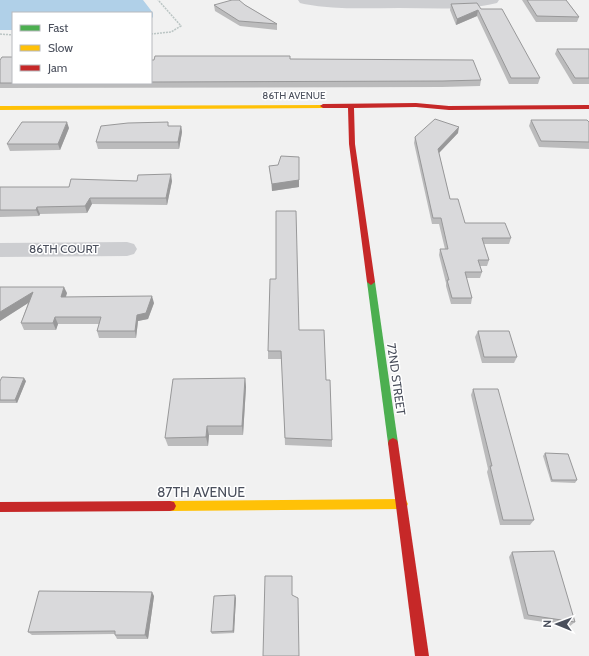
<svg xmlns="http://www.w3.org/2000/svg" width="589" height="656" viewBox="0 0 589 656" font-family="Cabin,sans-serif">
<rect width="100%" height="100%" fill="#f1f1f1"/>
<polygon fill="#b0d0e8" points="0,0 143,0 153,13 153,17 151,19 151,13 13,13 13,30 0,30"/>
<g fill="none" stroke-linecap="round" stroke-linejoin="round">
<g stroke="#bbc5c4" stroke-width="1.5" stroke-dasharray="2 1" stroke-linecap="butt">
<polyline points="0,34 13,35"/>
<polyline points="151,34 171,32 181,26 158,0"/>
</g>
<g fill="#cdced1" fill-rule="evenodd">
<path d="M298,0H499L497,3C465,11 432,8 399,8C367,8 336,10 304,4L300,3Z"/>
<polygon points="127,242 134,244 137,249 134,254 127,256 0,257 0,243"/>
</g>
<polygon fill="#4caf50" fill-rule="evenodd" points="371,279 375,282 398,443 397,446 393,448 389,446 388,443 367,282"/>
<g fill="#ffc107" fill-rule="evenodd">
<polygon points="325,105 326,106 323,108 0,110 0,106"/>
<polygon points="402,499 406,500 408,504 406,508 402,509 170,511 166,510 164,506 166,502 170,501"/>
</g>
<g fill="#c62828" fill-rule="evenodd">
<polygon points="416,103 449,106 589,105 589,109 449,110 416,107 354,108 355,144 375,282 371,285 367,282 349,144 348,108 323,108 320,106 323,104"/>
<polygon points="393,438 397,440 398,443 429,656 415,656 388,443 389,440"/>
<polygon points="170,501 174,502 176,506 174,510 170,511 0,512 0,502"/>
</g>
</g>
<g fill="#bbbbbc">
<polygon points="522,0 566,0 579,17 577,22 536,22"/>
<polygon points="451,4 481,9 540,78 538,84 509,84 477,16 456,25 450,10"/>
<polygon points="214,5 245,5 277,24 277,30 240,26 215,11"/>
<polygon points="557,49 589,49 589,84 573,84 555,54"/>
<polygon points="13,57 13,83 151,83 151,60 290,59 481,80 480,86 442,87 0,88 0,60"/>
<polygon points="531,120 589,122 589,149 539,147 529,126"/>
<polygon points="169,126 181,126 182,132 179,149 98,149 96,142"/>
<polygon points="69,128 60,150 10,151 7,144"/>
<polygon points="458,133 439,153 450,199 465,223 511,238 509,244 484,244 489,260 487,266 480,266 482,272 480,278 466,278 472,298 471,304 451,304 446,286 446,283 439,255 440,249 445,249 439,224 432,224 414,143 415,137"/>
<polygon points="269,166 299,187 272,191"/>
<polygon points="137,181 172,181 167,205 92,204 87,213 40,214 39,216 0,217 0,187 69,187"/>
<polygon points="0,287 67,293 66,297 154,303 148,319 138,321 136,338 99,338 97,331 99,324 58,324 56,330 24,330 21,323 28,303 0,321"/>
<polygon points="299,330 326,380 332,440 332,447 285,445 282,359 268,359 268,351"/>
<polygon points="478,331 517,357 514,363 482,363 475,337"/>
<polygon points="245,378 246,387 243,435 209,435 208,446 168,446 165,438"/>
<polygon points="0,381 26,381 17,403 0,403"/>
<polygon points="473,389 534,520 530,525 500,525 487,472 488,469 471,395"/>
<polygon points="545,453 577,480 575,483 551,482 543,456"/>
<polygon points="512,552 575,622 570,626 524,619 509,557"/>
<polygon points="154,596 148,639 117,639 115,635 115,634 32,635 28,632"/>
<polygon points="236,598 234,633 212,634 211,632"/>
</g>
<g fill="#989899">
<polygon points="478,10 477,16 456,25 457,19"/>
<polygon points="67,122 69,128 60,150 58,144"/>
<polygon points="181,126 182,132 179,149 178,142"/>
<polygon points="459,127 458,133 437,155 438,149"/>
<polygon points="299,157 299,187 272,191 272,184"/>
<polygon points="171,174 172,181 167,205 166,198"/>
<polygon points="90,198 92,204 87,213 85,206"/>
<polygon points="37,207 40,214 39,216 36,210"/>
<polygon points="64,287 67,293 63,304 61,297"/>
<polygon points="33,292 36,298 0,321 0,312"/>
<polygon points="152,296 154,303 148,319 138,321 136,338 135,331 137,315"/>
<polygon points="55,317 58,324 56,330 53,323"/>
<polygon points="24,378 26,381 17,403 15,400"/>
<polygon points="245,378 246,387 243,435 242,426"/>
<polygon points="207,426 209,435 208,446 206,437"/>
<polygon points="152,592 154,596 148,639 145,635"/>
<polygon points="235,595 236,598 234,633 233,631"/>
</g>
<g fill="#d9d9db" stroke="#989899">
<polygon points="232,0 239,0 245,5 277,24 239,21 214,5"/>
<polygon points="527,0 566,0 579,17 537,16"/>
<polygon points="477,3 481,9 502,9 540,78 511,78 478,10 457,19 451,4"/>
<polygon points="557,49 589,49 589,78 575,78"/>
<polygon points="155,56 290,56 290,59 473,60 481,80 443,81 151,82 151,60 154,60"/>
<polygon points="2,57 13,57 13,83 0,83 0,60"/>
<polygon points="435,119 459,127 438,149 450,199 458,199 465,223 505,223 511,238 482,238 489,260 478,260 482,272 465,272 472,298 452,298 447,280 449,280 440,249 448,249 441,218 433,218 415,137"/>
<polygon points="531,120 587,120 589,122 589,142 541,141"/>
<polygon points="22,122 67,122 58,144 7,144"/>
<polygon points="168,122 168,126 181,126 178,142 96,142 101,126 128,123"/>
<polygon points="281,156 299,157 299,180 272,184 269,166 278,165"/>
<polygon points="171,174 166,198 90,198 85,206 37,207 36,210 0,210 0,187 69,187 71,179 137,181 138,175"/>
<polygon points="276,211 296,211 299,330 324,330 326,380 330,380 332,440 285,438 281,351 268,351 270,279 276,279"/>
<polygon points="0,287 64,287 61,297 152,296 146,313 137,315 135,331 97,331 101,317 55,317 53,323 21,323 33,292 0,312"/>
<polygon points="478,331 509,331 517,357 484,357"/>
<polygon points="2,377 24,378 15,400 0,400 0,381"/>
<polygon points="245,378 242,426 207,426 206,437 165,438 173,379"/>
<polygon points="473,389 498,389 534,520 503,520 490,466 492,466"/>
<polygon points="545,453 568,454 577,480 552,480"/>
<polygon points="554,551 575,622 528,615 512,552"/>
<polygon points="265,576 292,576 292,595 298,598 299,656 263,656"/>
<polygon points="39,591 152,592 145,635 115,635 115,631 28,632"/>
<polygon points="235,595 233,631 211,632 214,596"/>
</g>
<g text-anchor="middle" stroke-width="3" stroke-linejoin="round" paint-order="stroke">
<g font-size="10" fill="#4a4f5c" stroke="#fff">
<text x="294" y="99">86TH AVENUE</text>
</g>
<g font-size="12" fill="#4a4f5c" stroke="#fff">
<text x="64" y="253">86TH COURT</text>
<text transform="translate(396 379) rotate(82)" y="4">72ND STREET</text>
</g>
<g font-size="14" fill="#4a4f5c" stroke="#fff">
<text x="201" y="497">87TH AVENUE</text>
</g>
</g>
<rect x="12" y="12" width="140" height="72" fill="#ffffff" stroke="#b7b9be"/>
<rect x="20" y="25" width="20" height="6" fill="#4caf50" stroke="#b7b9be"/>
<text x="48" y="32" font-size="12" fill="#4a4f5c">Fast</text>
<rect x="20" y="45" width="20" height="6" fill="#ffc107" stroke="#b7b9be"/>
<text x="48" y="52" font-size="12" fill="#4a4f5c">Slow</text>
<rect x="20" y="65" width="20" height="6" fill="#c62828" stroke="#b7b9be"/>
<text x="48" y="72" font-size="12" fill="#4a4f5c">Jam</text>
<g transform="translate(557 624) rotate(271)" stroke="#ffffff" stroke-width="3" paint-order="stroke">
<path d="M0-3L7 15L0 10L-7 15Z" fill="#4a4f5c"/>
<text y="-6" font-size="11" font-weight="bold" text-anchor="middle" fill="#4a4f5c">N</text>
</g>
</svg>
